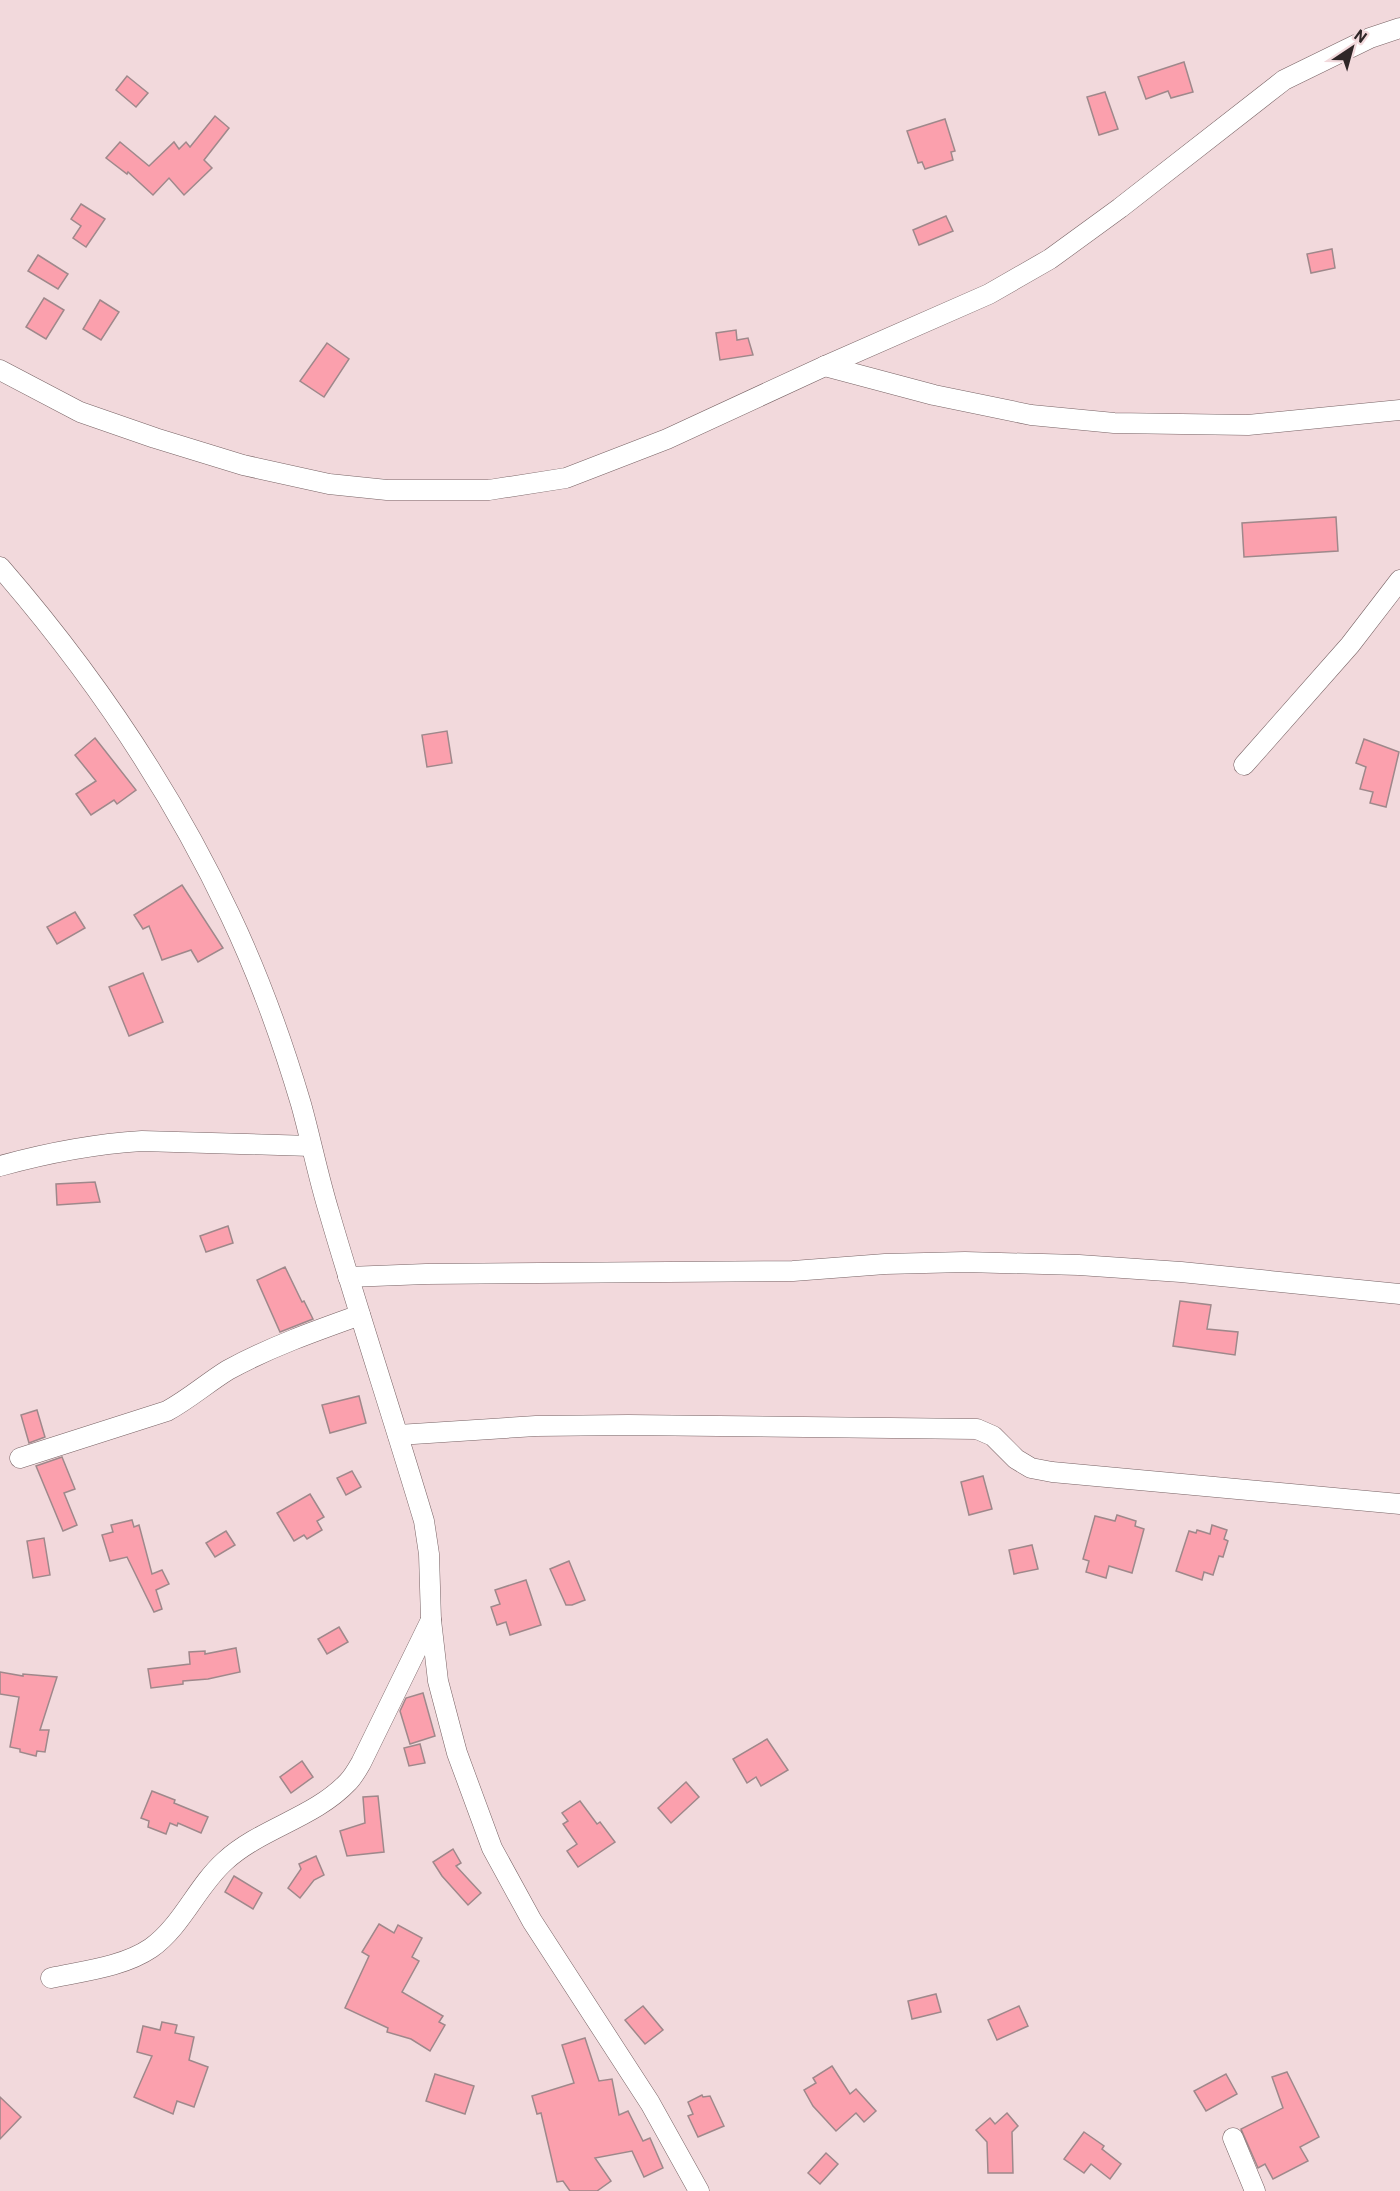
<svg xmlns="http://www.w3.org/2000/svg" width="1400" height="2191" viewBox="0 0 1400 2191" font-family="Barlow,sans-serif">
<rect width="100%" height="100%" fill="#f2d9dc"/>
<g fill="#fba0ad" stroke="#9f888b" stroke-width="1.5">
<polygon points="1184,62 1193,92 1171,98 1168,91 1146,99 1138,77"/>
<polygon points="127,76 148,93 136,107 116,90"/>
<polygon points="1105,92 1118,129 1099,135 1087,97"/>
<polygon points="215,116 229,128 204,160 212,168 184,195 169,178 153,195 128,172 127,174 106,158 120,142 149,166 174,142 179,149 186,142 190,147"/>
<polygon points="945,119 955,151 951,152 953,160 925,169 922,162 918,163 907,131"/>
<polygon points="81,204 105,219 86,247 73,238 81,226 71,219"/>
<polygon points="946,216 953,231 919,245 913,230"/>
<polygon points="1332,249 1335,268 1311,273 1307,254"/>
<polygon points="38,255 68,274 58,289 28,271"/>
<polygon points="44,298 64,310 46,339 26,327"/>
<polygon points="100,300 119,312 101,340 83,329"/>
<polygon points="736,330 737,340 748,338 753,355 720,360 716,333"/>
<polygon points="327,343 349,359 324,397 300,381"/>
<polygon points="1336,517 1338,551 1244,557 1242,523"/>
<polygon points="447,731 452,763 427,767 422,735"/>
<polygon points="95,738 136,790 117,804 114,800 91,815 76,794 96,781 75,755"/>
<polygon points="1364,739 1399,752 1386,807 1370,803 1373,792 1360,789 1366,767 1356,763"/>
<polygon points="182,885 223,948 198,962 191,950 162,960 149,926 143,929 134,915"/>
<polygon points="75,912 85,928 57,944 47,927"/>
<polygon points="143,973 163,1022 129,1036 109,987"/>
<polygon points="95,1182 100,1202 57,1205 56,1184"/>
<polygon points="228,1226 233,1243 206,1252 200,1236"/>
<polygon points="285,1267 302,1302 304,1301 313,1319 280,1332 257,1280"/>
<polygon points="1180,1301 1211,1305 1207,1329 1238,1332 1235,1355 1173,1346"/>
<polygon points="359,1396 366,1423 330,1433 322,1405"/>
<polygon points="37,1410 45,1437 29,1443 21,1415"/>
<polygon points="62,1457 75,1489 64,1493 77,1525 63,1531 36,1466"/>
<polygon points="352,1471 361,1487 346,1495 337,1478"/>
<polygon points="983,1476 992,1509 969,1515 961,1482"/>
<polygon points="310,1494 324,1517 317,1521 322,1530 307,1539 304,1535 294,1541 277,1513"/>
<polygon points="1117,1515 1136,1521 1135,1526 1144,1529 1132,1573 1109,1566 1106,1578 1086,1572 1089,1561 1083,1559 1095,1516 1115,1521"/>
<polygon points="132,1520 134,1527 139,1525 152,1574 162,1570 169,1584 156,1590 162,1609 154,1612 127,1557 110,1561 102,1535 113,1532 111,1525"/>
<polygon points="1212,1525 1227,1530 1224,1539 1228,1541 1223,1557 1219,1556 1213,1575 1204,1572 1202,1580 1176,1571 1189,1531 1196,1533 1197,1530 1210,1534"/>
<polygon points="226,1531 235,1545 215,1557 206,1543"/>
<polygon points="44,1538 50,1575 33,1578 27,1541"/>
<polygon points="1032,1545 1038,1569 1014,1574 1009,1550"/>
<polygon points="569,1561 585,1600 572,1605 566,1605 550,1569"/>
<polygon points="526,1580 541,1625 510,1635 506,1622 497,1625 491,1607 500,1604 495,1590"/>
<polygon points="339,1627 348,1642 327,1654 318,1639"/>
<polygon points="236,1648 240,1672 208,1679 183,1681 183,1684 151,1688 148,1669 190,1664 189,1652 205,1651 205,1654"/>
<polygon points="0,1672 23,1676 23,1674 57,1677 40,1730 49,1730 45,1752 37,1751 36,1756 20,1752 20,1749 10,1747 19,1697 0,1694"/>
<polygon points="423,1693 435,1736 410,1744 400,1711 406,1698"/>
<polygon points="767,1739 788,1770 761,1786 756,1777 747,1783 733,1759"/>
<polygon points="420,1744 425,1763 409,1766 404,1748"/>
<polygon points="302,1761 313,1777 291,1793 280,1777"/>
<polygon points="686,1782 699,1797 671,1823 658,1808"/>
<polygon points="152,1791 175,1800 174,1803 208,1817 201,1833 178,1823 177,1826 170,1823 166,1834 148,1827 149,1821 141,1818"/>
<polygon points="378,1796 384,1852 347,1856 340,1831 365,1823 363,1797"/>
<polygon points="580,1801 597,1824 600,1822 615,1842 578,1867 567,1851 577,1844 563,1824 568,1821 562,1813"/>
<polygon points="453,1849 461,1863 456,1866 481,1893 468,1905 442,1876 433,1862"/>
<polygon points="316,1856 324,1875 314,1880 300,1898 288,1888 301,1869 299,1864"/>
<polygon points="234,1876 262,1893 253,1909 225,1892"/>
<polygon points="379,1924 394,1933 398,1925 422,1938 412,1957 419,1961 402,1992 443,2016 439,2022 445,2025 430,2051 411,2039 387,2032 388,2028 345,2008 369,1956 362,1952"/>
<polygon points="936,1994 941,2012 912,2019 908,2001"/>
<polygon points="643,2006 663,2030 645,2044 625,2020"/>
<polygon points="1019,2006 1028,2026 997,2040 988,2020"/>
<polygon points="162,2022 177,2025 175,2033 194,2037 189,2060 208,2067 194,2107 177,2101 173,2114 134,2097 152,2056 137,2052 143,2026 160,2030"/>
<polygon points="585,2038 599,2081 612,2079 619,2115 628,2111 643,2141 650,2138 663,2168 644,2177 632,2151 595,2158 611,2181 597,2191 570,2191 563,2181 557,2182 541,2113 537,2114 532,2096 574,2083 562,2045"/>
<polygon points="832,2066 850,2094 856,2089 876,2111 864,2122 856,2113 836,2131 813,2106 804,2090 816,2083 813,2078"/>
<polygon points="1287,2072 1319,2137 1300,2147 1308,2161 1273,2179 1265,2164 1258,2168 1241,2129 1283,2108 1272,2077"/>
<polygon points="435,2074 474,2086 465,2114 426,2101"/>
<polygon points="1226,2074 1237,2094 1206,2111 1194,2091"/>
<polygon points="702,2095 703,2097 710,2096 724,2126 698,2137 688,2116 693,2114 688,2102"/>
<polygon points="0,2097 21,2117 0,2139"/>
<polygon points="1007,2113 1018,2126 1012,2132 1013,2173 988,2173 987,2142 976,2130 990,2118 995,2124"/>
<polygon points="1084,2132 1104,2146 1102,2149 1121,2164 1110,2179 1091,2164 1084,2173 1064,2159"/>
<polygon points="826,2153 838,2164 820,2184 808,2173"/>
</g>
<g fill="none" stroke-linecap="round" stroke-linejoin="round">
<defs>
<g id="street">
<polyline points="825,366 934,395 1031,415 1114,423 1248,425 1400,410"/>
<polyline points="0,370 80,412 155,438 243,465 329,484 387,490 489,490 566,478 667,439 825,366 989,294 1050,259 1120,208 1284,80 1370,38 1400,28"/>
<path d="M0,567C91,672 171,790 230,915C259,976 282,1040 301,1104C311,1140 318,1176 329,1212C359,1315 393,1417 424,1521L429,1554L431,1620L438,1681L457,1753L492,1848L532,1921L650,2103L699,2191"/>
<polyline points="1244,765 1350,645 1400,580"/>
<path d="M0,1166C47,1153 94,1144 142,1141L311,1146"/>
<polyline points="348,1277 426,1274 793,1271 885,1264 965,1262 1079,1265 1181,1272 1400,1294"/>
<polyline points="398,1435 536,1426 628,1425 977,1429 993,1436 1016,1459 1031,1468 1052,1472 1400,1504"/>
<path d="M20,1458L167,1411C189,1399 207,1383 228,1370C270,1347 315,1331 360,1315"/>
<path d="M51,1978C83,1971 123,1967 151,1948C182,1926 197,1886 225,1861C261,1828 314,1818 348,1782C353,1777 357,1770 361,1763L431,1620"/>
<polyline points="1233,2138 1255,2191"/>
</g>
</defs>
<use href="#street" stroke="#776264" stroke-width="21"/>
<use href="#street" stroke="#fff" stroke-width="20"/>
</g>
<g transform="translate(1352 48) rotate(36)" stroke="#f2d9dc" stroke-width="4.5" paint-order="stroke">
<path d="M0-4.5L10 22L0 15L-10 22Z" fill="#2f2627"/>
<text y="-9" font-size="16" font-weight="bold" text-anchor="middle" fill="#2f2627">N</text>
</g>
</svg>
